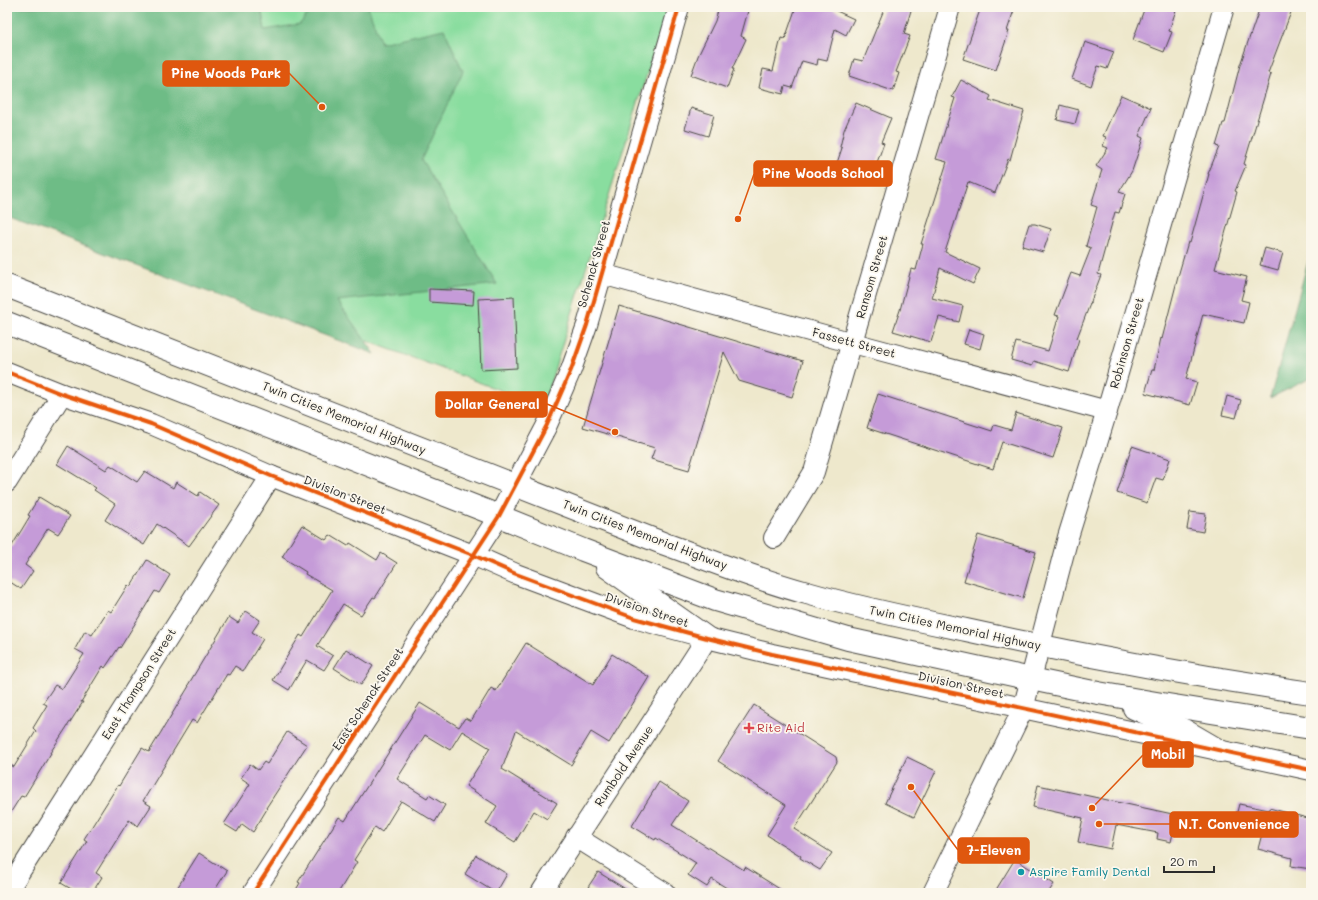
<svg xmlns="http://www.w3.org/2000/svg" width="1318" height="900" viewBox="0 0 1318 900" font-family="Mali,sans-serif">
<rect width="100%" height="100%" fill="#fbf7ec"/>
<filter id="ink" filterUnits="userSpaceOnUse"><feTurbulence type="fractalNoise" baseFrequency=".025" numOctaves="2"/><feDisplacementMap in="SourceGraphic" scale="8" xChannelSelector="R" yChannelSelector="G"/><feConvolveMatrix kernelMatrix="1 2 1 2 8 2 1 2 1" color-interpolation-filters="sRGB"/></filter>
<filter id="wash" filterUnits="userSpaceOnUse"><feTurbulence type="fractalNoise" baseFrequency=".012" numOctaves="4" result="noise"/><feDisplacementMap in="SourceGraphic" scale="16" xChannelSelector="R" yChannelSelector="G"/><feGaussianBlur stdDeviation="0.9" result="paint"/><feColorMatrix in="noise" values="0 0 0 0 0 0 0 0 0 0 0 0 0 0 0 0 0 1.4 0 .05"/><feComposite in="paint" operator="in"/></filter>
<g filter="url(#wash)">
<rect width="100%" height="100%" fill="#eee8cc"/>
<polygon fill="#89dd9f" stroke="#5a8465" points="7,7 668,7 543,406 7,208"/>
<g fill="#6ebc86" stroke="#4c7458">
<polygon points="7,7 261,7 265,30 300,24 313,7 368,7 381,43 444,29 463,71 421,160 497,284 337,301 375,354 7,217"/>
<polygon points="1311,251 1311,378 1270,398"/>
</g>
<g id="blocks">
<g fill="#c59bd8">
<polygon points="719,7 749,7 741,36 746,39 732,69 734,69 727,88 691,75 698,56 715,21"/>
<polygon points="796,7 828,7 854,19 846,35 835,29 827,61 818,59 817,65 802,61 792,88 785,86 783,94 759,88 763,69 773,71 781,38 785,39"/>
<polygon points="885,7 912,7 904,34 910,36 896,72 899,73 893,91 849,76 854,59 863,61"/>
<polygon points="981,7 1015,7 1007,31 1009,31 996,70 963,59"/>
<polygon points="1145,7 1177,7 1169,31 1172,32 1164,52 1133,40"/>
<polygon points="1260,7 1293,7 1268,73 1271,74 1244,164 1246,165 1235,191 1237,192 1215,269 1247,277 1241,300 1249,302 1244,323 1203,314 1186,379 1197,382 1190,405 1145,393 1152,370 1154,370 1161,338 1162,339 1179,273 1188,242 1190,243 1209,174 1208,174 1219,147 1216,146 1223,123 1225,123 1240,65"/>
<polygon points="1085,42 1114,52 1107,69 1098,66 1091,86 1072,79"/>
<polygon points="961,80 991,96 989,100 1024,111 1019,127 1010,160 1008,159 995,193 968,182 945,252 980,269 973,284 940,268 932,298 963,306 959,322 939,317 931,342 893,331 900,310 911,269 916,270 923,244 921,244 947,162 936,159 955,98 952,97"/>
<polygon points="1121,95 1151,108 1139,136 1143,138 1132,171 1119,192 1125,194 1119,213 1115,212 1098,274 1101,275 1077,338 1079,339 1069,372 1034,361 1032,366 1011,360 1016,342 1048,351 1059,316 1055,315 1071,273 1080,276 1091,248 1086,246 1097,207 1091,205 1102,170 1096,166 1108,148 1103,146 1106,137 1103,136"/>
<polygon points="856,103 891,118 881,142 884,143 870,182 835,169 842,148 840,147 844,130"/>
<polygon points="1060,105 1079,110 1075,124 1057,120"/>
<polygon points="691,108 714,115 708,136 685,129"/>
<polygon points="1029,224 1035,224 1051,229 1043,252 1022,246"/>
<polygon points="1265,248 1283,253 1278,270 1260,265"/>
<polygon points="429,289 474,291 473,305 429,302"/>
<polygon points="514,297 517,368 481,370 478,299"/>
<polygon points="619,306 803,361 792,397 739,381 724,352 689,470 651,459 655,448 583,427"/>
<polygon points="969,329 984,334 980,349 964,344"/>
<polygon points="878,394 992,431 994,425 1011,430 1016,413 1063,428 1053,458 1002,442 993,469 867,428"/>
<polygon points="1227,396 1241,400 1236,418 1222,415"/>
<polygon points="68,446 106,470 110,465 137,482 145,471 173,488 176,482 198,496 200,492 219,505 189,546 157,524 144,545 105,520 115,504 94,490 96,488 57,464"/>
<polygon points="1132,446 1170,459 1163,480 1156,478 1147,503 1117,493"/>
<polygon points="39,497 70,516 58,534 48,528 25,565 33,571 21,589 7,580 7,554 30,516 28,515"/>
<polygon points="1190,512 1206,514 1203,532 1187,529"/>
<polygon points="302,525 326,540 330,535 348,546 350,543 377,560 381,553 397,563 375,598 373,597 361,615 343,604 317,646 333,656 324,670 307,660 289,690 273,680 300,635 303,637 332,590 305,574 306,572 282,557"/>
<polygon points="978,535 1036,552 1023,598 964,581"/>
<polygon points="147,560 170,575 159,593 155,591 120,648 119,647 105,668 103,666 81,702 83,702 50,753 51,753 24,797 21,796 7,818 7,763 14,767 36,731 33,728 47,705 43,703 55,685 62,689 84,654 75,649 85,631 92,635 108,610 111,612 128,585 130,587"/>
<polygon points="246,611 260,620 252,632 263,639 243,671 235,666 229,675 227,674 197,723 192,720 143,801 151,806 138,826 129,820 96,873 102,877 92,893 78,893 61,883 87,841 84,839 118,785 119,786 142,748 149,752 189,686 188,685 229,617 238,623"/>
<polygon points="526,643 593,685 612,654 649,677 609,743 591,732 571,765 516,731 502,769 557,803 547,819 534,811 515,842 486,824 497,806 466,786 490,748 462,731 450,750 425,735 397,779 427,798 429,795 445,805 435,822 401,801 382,832 375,827 354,860 357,862 338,893 294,893 300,883 298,882 339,817 345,821 420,703 459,727 465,718 471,721 491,688 496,691"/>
<polygon points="346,649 373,666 361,685 334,668"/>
<polygon points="754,705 836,757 837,762 794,829 832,853 820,870 800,858 801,856 767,835 786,805 718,761"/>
<polygon points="287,732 307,745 266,808 267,809 253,832 242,824 237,832 224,824 250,784 241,778 250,764 258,770 264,762 267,764"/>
<polygon points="907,757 936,771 914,817 885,803"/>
<polygon points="659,782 688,801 672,825 744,870 745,867 786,893 735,893 712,879 707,887 688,875 696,863 656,838 655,840 632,826"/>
<polygon points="1038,785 1177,815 1171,842 1157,839 1158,833 1116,825 1111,849 1078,842 1083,818 1033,807"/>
<polygon points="1239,804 1269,810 1269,808 1311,819 1311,869 1291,866 1292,858 1258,849 1263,830 1234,824"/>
<polygon points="199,853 227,871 213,893 174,893"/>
<polygon points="476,855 507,874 496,893 465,874"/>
<polygon points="1015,859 1054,884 1048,893 994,893"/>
<polygon points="598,872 632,893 598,893 588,887"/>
</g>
</g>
</g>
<g filter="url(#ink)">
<use href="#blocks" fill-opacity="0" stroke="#484743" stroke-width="1"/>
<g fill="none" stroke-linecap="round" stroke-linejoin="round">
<defs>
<g id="minor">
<polyline points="602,274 853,343 1107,411"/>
<polyline points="7,372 62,394 151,424 271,476 473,555 516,574 634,618 707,638 772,654 1311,770"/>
<polyline points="7,482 62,394"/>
<polyline points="774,538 814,472 950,7"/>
<polyline points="576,837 665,893"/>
<polyline points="7,892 271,476"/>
<polyline points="253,893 499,516 546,427 558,400 571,370 587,325 679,7"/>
<path d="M541,893C595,808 652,724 707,638"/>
<polyline points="933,893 1023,709 1068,537 1107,411 1224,7"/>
</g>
<g id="major">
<path d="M7,286L665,544C712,561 758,580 807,593C859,608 913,619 966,630C1080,655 1195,676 1311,693"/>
<polyline points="7,323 499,516 583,550 715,600 848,639 1031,679 1098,693 1168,705 1311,728"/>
<polyline points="607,567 707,638"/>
<polyline points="1134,708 1184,730 1220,751"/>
</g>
</defs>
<use href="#minor" stroke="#484743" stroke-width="22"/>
<use href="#major" stroke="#484743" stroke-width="24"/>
<use href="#minor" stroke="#fff" stroke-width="20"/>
<use href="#major" stroke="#fff" stroke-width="22"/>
<defs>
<g id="cycleway">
<polyline points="7,372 62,394 151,424 271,476 473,555 516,574 634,618 707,638 772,654 1311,770"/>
<polyline points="253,893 499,516 546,427 558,400 571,370 587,325 679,7"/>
</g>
</defs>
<use href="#cycleway" stroke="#fbf7ec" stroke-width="6"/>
<use href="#cycleway" stroke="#e8590c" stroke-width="4"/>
</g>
</g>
<path fill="#e0444e" stroke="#fbf7ec" stroke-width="1.5" d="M747 722h4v4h4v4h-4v4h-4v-4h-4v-4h4z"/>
<circle fill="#0f9aa8" stroke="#fbf7ec" stroke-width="1.5" cx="1021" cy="872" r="4"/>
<g text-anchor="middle" stroke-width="3.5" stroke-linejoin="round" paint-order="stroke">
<g font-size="12" fill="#2b2b2b" stroke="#fbf7ec">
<text transform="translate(594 264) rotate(-74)" y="4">Schenck Street</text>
<text transform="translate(872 277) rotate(-74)" y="4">Ransom Street</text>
<text transform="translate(854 343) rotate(15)" y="4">Fassett Street</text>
<text transform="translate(1127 343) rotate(-74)" y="4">Robinson Street</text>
<text transform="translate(344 418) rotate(22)" y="4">Twin Cities Memorial Highway</text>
<text transform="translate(345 495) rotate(21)" y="4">Division Street</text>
<text transform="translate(645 535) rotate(21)" y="4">Twin Cities Memorial Highway</text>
<text transform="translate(647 610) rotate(18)" y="4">Division Street</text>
<text transform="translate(955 628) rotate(12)" y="4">Twin Cities Memorial Highway</text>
<text transform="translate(139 684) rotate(-58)" y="4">East Thompson Street</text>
<text transform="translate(961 685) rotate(12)" y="4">Division Street</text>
<text transform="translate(368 699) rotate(-57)" y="4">East Schenck Street</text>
<text transform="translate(624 766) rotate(-56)" y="4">Rumbold Avenue</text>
</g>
<g font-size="12" fill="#be3a42" stroke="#fbf7ec" text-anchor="start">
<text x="757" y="732">Rite Aid</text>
</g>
<g font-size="12" fill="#0d838f" stroke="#fbf7ec" text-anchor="start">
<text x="1029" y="876">Aspire Family Dental</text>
</g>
</g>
<path fill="none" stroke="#df570e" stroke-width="1.5" d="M322 107L289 73M738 219L754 174M615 432L547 404M1092 808L1143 755M1099 824L1170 824M911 787L958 850"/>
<g fill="#df570e" stroke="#fbf7ec" stroke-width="1.5">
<circle cx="322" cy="107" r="4"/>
<circle cx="738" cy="219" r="4"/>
<circle cx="615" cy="432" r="4"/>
<circle cx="1092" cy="808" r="4"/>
<circle cx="1099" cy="824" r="4"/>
<circle cx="911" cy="787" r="4"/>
</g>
<g fill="#df570e" stroke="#df570e" stroke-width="1.5">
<rect x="163" y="61" width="126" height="25" rx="4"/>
<rect x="754" y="161" width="138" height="25" rx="4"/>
<rect x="436" y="392" width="111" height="25" rx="4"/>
<rect x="1143" y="742" width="50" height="25" rx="4"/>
<rect x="1170" y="812" width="128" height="25" rx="4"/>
<rect x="958" y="838" width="71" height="25" rx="4"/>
</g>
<g font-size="13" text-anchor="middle" font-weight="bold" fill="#fff">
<text x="226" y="78">Pine Woods Park</text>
<text x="823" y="178">Pine Woods School</text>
<text x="492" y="409">Dollar General</text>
<text x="1168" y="759">Mobil</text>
<text x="1234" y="829">N.T. Convenience</text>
<text x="994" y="855">7-Eleven</text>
</g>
<rect width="1318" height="900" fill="none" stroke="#fbf7ec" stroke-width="24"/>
<path d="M1164 866v6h50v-6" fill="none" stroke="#2b2b2b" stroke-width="2"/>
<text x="1170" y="866" font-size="12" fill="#2b2b2b" stroke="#fbf7ec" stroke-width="3" paint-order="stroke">20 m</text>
</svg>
